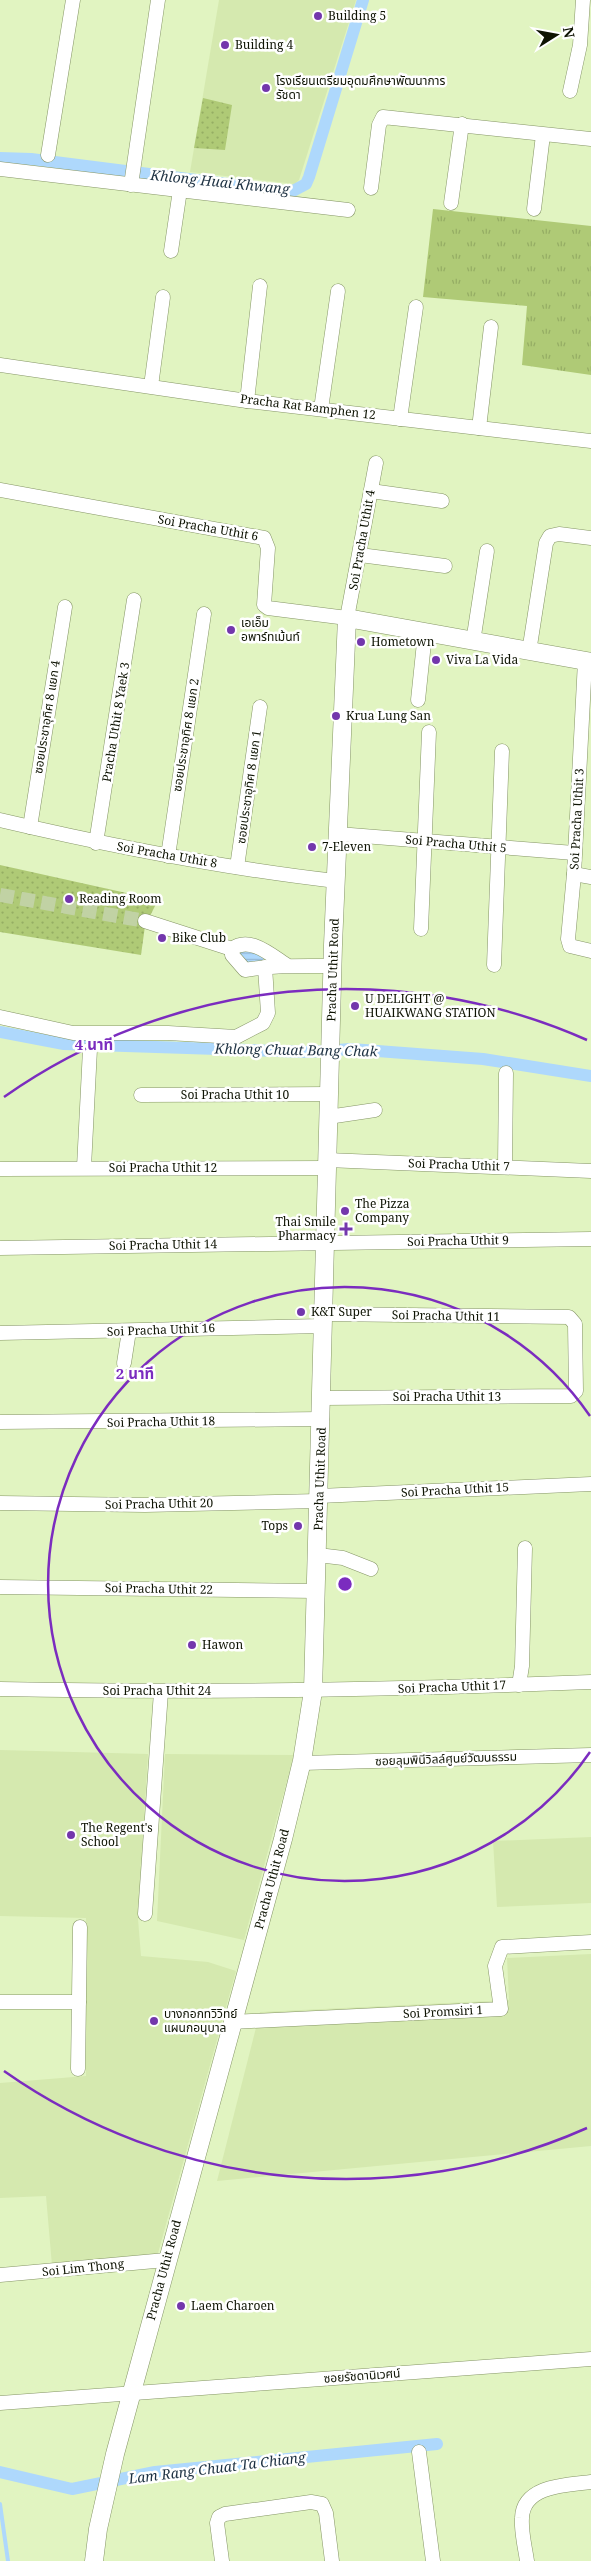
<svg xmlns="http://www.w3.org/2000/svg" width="591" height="2561" viewBox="0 0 591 2561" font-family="'Noto Serif','Noto Sans Thai',serif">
<defs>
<pattern id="grass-tufts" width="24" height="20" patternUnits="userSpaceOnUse" patternTransform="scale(1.25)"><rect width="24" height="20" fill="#afca76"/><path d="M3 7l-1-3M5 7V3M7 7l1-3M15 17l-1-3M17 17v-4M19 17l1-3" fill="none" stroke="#95ad64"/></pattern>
<pattern id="park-dots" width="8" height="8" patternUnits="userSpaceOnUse" patternTransform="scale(1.25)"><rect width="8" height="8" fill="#afca76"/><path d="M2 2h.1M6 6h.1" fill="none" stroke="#95ad64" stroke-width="1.8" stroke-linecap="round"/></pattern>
<pattern id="water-rules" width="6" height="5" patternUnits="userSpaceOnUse" patternTransform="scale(1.25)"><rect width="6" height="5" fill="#aed8fc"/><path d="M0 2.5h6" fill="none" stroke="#94b8d6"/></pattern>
</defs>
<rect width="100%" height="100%" fill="#e1f4c1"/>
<g fill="#d5e9af">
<polygon points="219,0 356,0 299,180 295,184 190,172"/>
<polygon points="0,1750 148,1754 138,1919 141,1956 208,1962 236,1971 157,2257 52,2265 46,2196 0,2198 0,2083 86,2076 86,1918 0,1916"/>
<polygon points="165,1754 294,1755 244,1940 157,1921"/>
<polygon points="591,1837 591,1903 497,1907 493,1841"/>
<polygon points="591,1954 591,2146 217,2181 260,2012 509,2000 507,1958"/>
</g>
<polygon fill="url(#grass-tufts)" points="433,209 591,226 591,375 522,365 527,306 423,297"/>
<g fill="url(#park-dots)">
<polygon points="203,98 232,105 225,150 194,148"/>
<polygon points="0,865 158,900 145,926 141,955 0,932"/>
</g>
<polygon fill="url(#water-rules)" points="242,948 264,956 263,962 246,964 238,953"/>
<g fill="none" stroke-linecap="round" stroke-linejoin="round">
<polyline stroke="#aed8fc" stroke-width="4" points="0,2504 8,2561"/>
<g stroke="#aed8fc" stroke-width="12">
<polyline points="0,158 31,159 291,192 306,184 309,177 363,0"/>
<polyline points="0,1032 64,1044 308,1052 351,1049 483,1059 591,1076"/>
<polyline points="0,2472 72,2489 155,2472 437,2444"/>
</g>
<polyline stroke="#c1d2a4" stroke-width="14" stroke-dasharray="14 7" stroke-linecap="butt" points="0,895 145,921"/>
<defs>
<g id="minor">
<polyline points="570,91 580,45 583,0"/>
<polyline points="48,155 73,0"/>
<polyline points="0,169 348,210"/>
<polyline points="131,185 158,0"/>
<polyline points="371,188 379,125 383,117 591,139"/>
<polyline points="451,203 462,124"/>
<polyline points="534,209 543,135"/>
<polyline points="171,251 180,190"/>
<polyline points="0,365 247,401 591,441"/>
<polyline points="151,386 163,297"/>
<polyline points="247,401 260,286"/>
<polyline points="321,409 338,291"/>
<polyline points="400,419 416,307"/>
<polyline points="479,428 491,327"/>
<polyline points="0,490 264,538 268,548 264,605 268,608 347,618 376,463"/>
<polyline points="371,491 442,501"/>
<polyline points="360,555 445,566"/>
<polyline points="473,642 487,551"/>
<polyline points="529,652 546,543 550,536 559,534 591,538"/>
<polyline points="585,661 574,874 568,939 570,946 591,951"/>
<polyline points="418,700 425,633"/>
<path d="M0,820C111,846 222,868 336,881"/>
<polyline points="30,827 65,607"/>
<polyline points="338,834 574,853"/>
<polyline points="96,843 134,600"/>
<polyline points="168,856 204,614"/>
<polyline points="237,867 260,707"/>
<polyline points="574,874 591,877"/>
<polyline points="145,921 232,949"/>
<polyline points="421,929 429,732"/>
<polyline points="494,965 502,751"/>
<path d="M288,966C272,956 250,935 232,949V955L245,970C274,965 303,966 333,966"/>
<polyline points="0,1017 73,1033 168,1033 236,1037 263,1023 268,1013 265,967"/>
<polyline points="141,1095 329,1094"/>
<polyline points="328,1117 375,1110"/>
<polyline points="327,1160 591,1171"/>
<polyline points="505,1166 506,1073"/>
<polyline points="84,1167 90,1049"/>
<polyline points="0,1169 327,1168"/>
<polyline points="0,1248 591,1239"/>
<polyline points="0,1333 322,1326"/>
<polyline points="124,1363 129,1331"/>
<polyline points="322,1398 571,1396 576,1391 575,1324 569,1317 323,1314"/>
<polyline points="0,1422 322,1419"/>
<polyline points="319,1496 591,1484"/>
<polyline points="0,1503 145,1505 318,1501"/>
<polyline points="318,1555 343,1558 371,1569"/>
<polyline points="0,1587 317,1591"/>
<polyline points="519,1685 522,1666 525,1548"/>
<path d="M0,1689C197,1693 394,1690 591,1682"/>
<polyline points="302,1763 591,1755"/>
<polyline points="145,1914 161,1692"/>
<polyline points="0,2002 79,2002"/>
<polyline points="232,2022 501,2009 495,1966 502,1947 591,1942"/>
<polyline points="78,2069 80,1927"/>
<polyline points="0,2275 166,2260"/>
<polyline points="0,2403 591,2359"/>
<polyline points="419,2452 433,2561"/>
<polyline points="222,2561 217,2523 219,2517 225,2514 311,2502 322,2504 326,2513 332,2561"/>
<path d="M527,2561C525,2547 521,2532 522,2518C523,2485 567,2485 591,2482"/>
</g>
<polyline id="major" points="94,2561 98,2529 115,2454 283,1839 302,1761 313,1691 333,945 347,618 591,662"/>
</defs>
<use href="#minor" stroke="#859566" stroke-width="15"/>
<use href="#major" stroke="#859566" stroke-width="19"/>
<use href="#minor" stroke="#fff" stroke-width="14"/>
<use href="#major" stroke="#fff" stroke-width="18"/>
</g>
<g fill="none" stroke="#7b2cbf" stroke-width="2.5">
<path d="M590 1752A297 297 0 1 1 590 1416"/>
<path d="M587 2128A595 595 0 0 1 4 2071M4 1097A595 595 0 0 1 587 1040"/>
</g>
<g fill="#7337ac" stroke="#fff" stroke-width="2">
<circle cx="318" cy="16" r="5"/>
<circle cx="225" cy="45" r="5"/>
<circle cx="266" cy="88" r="5"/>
<circle cx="231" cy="630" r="5"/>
<circle cx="361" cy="642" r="5"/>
<circle cx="436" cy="660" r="5"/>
<circle cx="336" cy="716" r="5"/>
<circle cx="312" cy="847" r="5"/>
<circle cx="69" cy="899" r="5"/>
<circle cx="162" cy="938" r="5"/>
<circle cx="355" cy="1006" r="5"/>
<circle cx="345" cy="1211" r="5"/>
<path d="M343.5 1221.5h5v5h5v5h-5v5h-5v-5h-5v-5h5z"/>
<circle cx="301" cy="1312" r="5"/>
<circle cx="298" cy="1526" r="5"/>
<circle cx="192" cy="1645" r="5"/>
<circle cx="71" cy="1835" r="5"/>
<circle cx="154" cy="2021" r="5"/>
<circle cx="181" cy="2306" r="5"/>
</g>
<g text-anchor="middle" stroke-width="5" stroke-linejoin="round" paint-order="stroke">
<g font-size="12" fill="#0e1303" stroke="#fff" text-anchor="start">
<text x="328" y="20">Building 5</text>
<text x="235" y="49">Building 4</text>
<text x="276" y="85">โรงเรียนเตรียมอุดมศึกษาพัฒนาการ<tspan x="276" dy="14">รัชดา</tspan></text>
<text x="241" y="627">เอเอ็ม<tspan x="241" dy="14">อพาร์ทเม้นท์</tspan></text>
<text x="371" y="646">Hometown</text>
<text x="446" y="664">Viva La Vida</text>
<text x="346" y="720">Krua Lung San</text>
<text x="322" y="851">7-Eleven</text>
<text x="79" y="903">Reading Room</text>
<text x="172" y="942">Bike Club</text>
<text x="365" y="1003">U DELIGHT @<tspan x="365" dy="14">HUAIKWANG STATION</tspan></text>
<text x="355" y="1208">The Pizza<tspan x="355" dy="14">Company</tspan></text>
<text x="336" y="1226" text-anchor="end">Thai Smile<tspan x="336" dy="14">Pharmacy</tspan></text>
<text x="311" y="1316">K&amp;T Super</text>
<text x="288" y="1530" text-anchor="end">Tops</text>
<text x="202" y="1649">Hawon</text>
<text x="81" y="1832">The Regent's<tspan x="81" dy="14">School</tspan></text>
<text x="164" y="2018">บางกอกทวิวิทย์<tspan x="164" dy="14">แผนกอนุบาล</tspan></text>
<text x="191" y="2310">Laem Charoen</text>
</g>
<g font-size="12" fill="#0e1303" stroke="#fff">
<text transform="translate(308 407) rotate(7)" y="4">Pracha Rat Bamphen 12</text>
<text transform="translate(208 528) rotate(10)" y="4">Soi Pracha Uthit 6</text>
<text transform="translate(362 540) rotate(-80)" y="4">Soi Pracha Uthit 4</text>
<text transform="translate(47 717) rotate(-81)" y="4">ซอยประชาอุทิศ 8 แยก 4</text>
<text transform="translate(116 722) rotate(-81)" y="4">Pracha Uthit 8 Yaek 3</text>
<text transform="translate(186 735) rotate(-81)" y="4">ซอยประชาอุทิศ 8 แยก 2</text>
<text transform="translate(249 787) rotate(-82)" y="4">ซอยประชาอุทิศ 8 แยก 1</text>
<text transform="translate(577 819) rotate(-87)" y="4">Soi Pracha Uthit 3</text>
<text transform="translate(456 844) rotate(5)" y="4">Soi Pracha Uthit 5</text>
<text transform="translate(167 855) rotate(10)" y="4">Soi Pracha Uthit 8</text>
<text transform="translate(333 970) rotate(-88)" y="4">Pracha Uthit Road</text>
<text x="235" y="1099">Soi Pracha Uthit 10</text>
<text transform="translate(459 1165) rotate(2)" y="4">Soi Pracha Uthit 7</text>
<text x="163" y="1172">Soi Pracha Uthit 12</text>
<text transform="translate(458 1241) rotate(-1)" y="4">Soi Pracha Uthit 9</text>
<text transform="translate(163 1245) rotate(-1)" y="4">Soi Pracha Uthit 14</text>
<text transform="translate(446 1316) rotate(1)" y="4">Soi Pracha Uthit 11</text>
<text transform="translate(161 1330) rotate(-2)" y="4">Soi Pracha Uthit 16</text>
<text x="447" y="1401">Soi Pracha Uthit 13</text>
<text transform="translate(161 1422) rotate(-1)" y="4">Soi Pracha Uthit 18</text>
<text transform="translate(320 1479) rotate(-88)" y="4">Pracha Uthit Road</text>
<text transform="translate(455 1490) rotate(-3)" y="4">Soi Pracha Uthit 15</text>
<text transform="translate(159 1504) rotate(-1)" y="4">Soi Pracha Uthit 20</text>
<text transform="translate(159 1589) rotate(1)" y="4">Soi Pracha Uthit 22</text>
<text transform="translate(452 1687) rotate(-2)" y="4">Soi Pracha Uthit 17</text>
<text x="157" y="1695">Soi Pracha Uthit 24</text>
<text transform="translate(446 1759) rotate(-2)" y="4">ซอยลุมพินีวิลล์ศูนย์วัฒนธรรม</text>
<text transform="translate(272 1879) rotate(-75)" y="4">Pracha Uthit Road</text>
<text transform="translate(443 2012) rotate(-3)" y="4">Soi Promsiri 1</text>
<text transform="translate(83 2268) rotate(-6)" y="4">Soi Lim Thong</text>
<text transform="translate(164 2270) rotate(-75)" y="4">Pracha Uthit Road</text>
<text transform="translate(362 2376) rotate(-4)" y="4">ซอยรัชดานิเวศน์</text>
</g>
<g font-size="14" font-style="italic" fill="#1c3041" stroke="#fff">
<text transform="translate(220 182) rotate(6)" y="5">Khlong Huai Khwang</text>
<text transform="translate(296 1050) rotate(1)" y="5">Khlong Chuat Bang Chak</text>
<text transform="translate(217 2468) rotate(-7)" y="5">Lam Rang Chuat Ta Chiang</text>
</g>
</g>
<circle cx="345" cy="1584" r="8" fill="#7b2cbf" stroke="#fff" stroke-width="2.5"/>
<g font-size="15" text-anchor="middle" font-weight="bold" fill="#7b2cbf" stroke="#fff" stroke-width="5" stroke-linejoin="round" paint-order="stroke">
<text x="94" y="1050">4 นาที</text>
<text x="135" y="1379">2 นาที</text>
</g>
<g transform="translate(556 35) rotate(79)" stroke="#ffffff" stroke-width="4" paint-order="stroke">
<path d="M0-4L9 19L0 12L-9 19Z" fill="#0e1303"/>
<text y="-8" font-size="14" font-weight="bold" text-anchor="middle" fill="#0e1303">N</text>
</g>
</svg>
